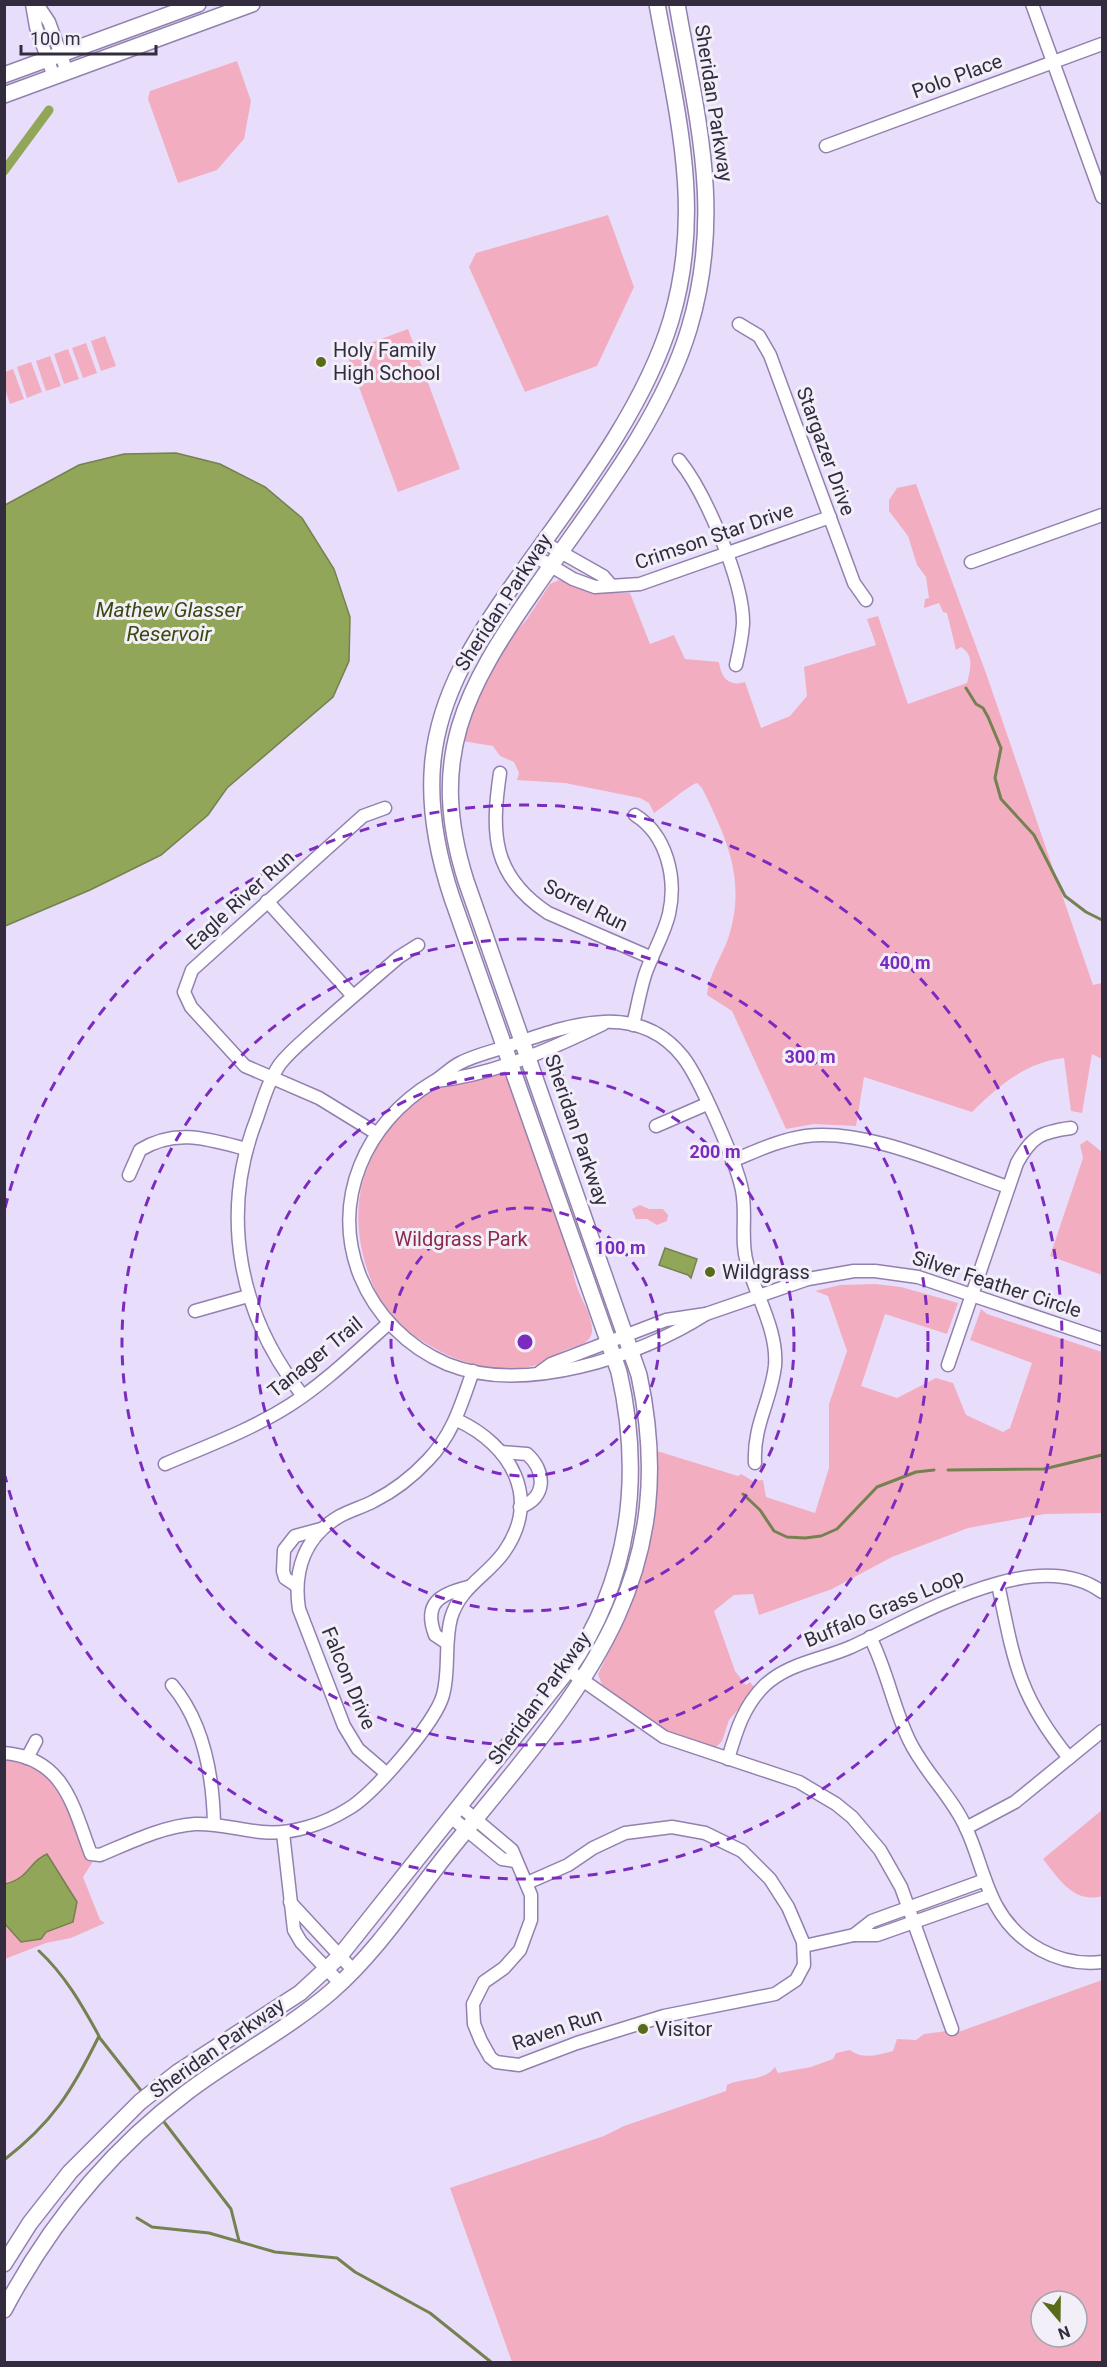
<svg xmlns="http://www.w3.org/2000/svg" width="1107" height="2367" viewBox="0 0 1107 2367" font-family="Roboto,sans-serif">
<rect width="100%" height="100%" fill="#e8defb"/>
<g fill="#f2aec0" fill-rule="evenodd">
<polygon points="237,61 251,101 244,139 217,170 178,183 148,99 150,91"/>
<polygon points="608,215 634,287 597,366 525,392 469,267 476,253"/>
<polygon points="408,329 460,469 398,492 346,352"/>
<polygon points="105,336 116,366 101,371 91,341"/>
<polygon points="86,343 97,373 83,378 72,348"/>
<polygon points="68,349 79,379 64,384 54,354"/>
<polygon points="50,356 61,386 46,391 36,361"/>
<polygon points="31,362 42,392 27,398 17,367"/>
<polygon points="13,369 24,399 10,404 5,389 5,372"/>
<path d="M916,484L987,676L1093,985L1102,983V1059L1092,1054L1082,1113L1071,1111L1064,1058C1026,1062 998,1086 972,1112L864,1077L856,1126L814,1124L786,1129L732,1011L707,995C709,974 721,958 728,939C747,881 727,839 702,788L697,783C689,785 665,806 654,813L649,803L640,798L565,783L517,780L519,773L514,762L500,756L493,746L462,741L474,703L500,651L527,619L550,584L559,580L603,593H630L650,644L674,635L685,659L719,662C721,678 729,687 745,682L761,728L790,716L807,696L804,667L876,645L867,619L878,616L908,704L967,683C970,671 975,655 961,647L956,650L947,613L943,612L939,603L924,608L925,599L929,598L926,577L917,565L908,536L889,511V500L897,488Z"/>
<path d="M496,1073L503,1074L509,1081C529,1137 551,1192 568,1248C572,1260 572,1272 576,1284C580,1298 593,1316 592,1331C591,1345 575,1346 565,1350C552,1356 542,1365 528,1367C483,1374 445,1358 409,1332C402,1327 391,1320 386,1311C358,1263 346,1203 375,1152L374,1148L388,1126L427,1094L439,1088Z"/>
<polygon points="1087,1140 1102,1152 1102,1275 1050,1256 1083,1158 1080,1145"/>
<polygon points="640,1205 649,1209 663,1209 668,1215 667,1221 657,1225 647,1219 636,1219 632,1209"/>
<polygon points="876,1284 901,1287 958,1303 947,1334 885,1314 861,1386 897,1398 936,1378 953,1383 966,1415 1003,1432 1010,1428 1032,1363 970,1340 981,1309 987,1314 1102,1352 1102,1513 1045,1514 968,1528 892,1557 832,1589 759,1615 753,1594 734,1595 714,1611 735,1671 746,1685 750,1682 756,1689 729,1720 722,1741 716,1747 660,1728 602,1685 598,1674 625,1620 644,1568 653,1518 657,1451 738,1476 741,1474 753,1481 763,1480 766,1497 815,1513 829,1468 829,1404 847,1351 828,1296 815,1291 840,1285"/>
<polygon points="5,1753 48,1769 97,1855 83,1877 100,1920 105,1923 71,1938 46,1943 5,1959"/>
<path d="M1102,1810V1896C1074,1904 1059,1879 1043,1859Z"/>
<path d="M1102,1980V2362H512L450,2188L604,2136L624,2126L726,2091L727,2085C743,2077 764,2082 775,2067L778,2073L811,2067L833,2059L836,2053L850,2050C863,2060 877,2055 893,2051L897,2039L916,2040L924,2034L947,2031L950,2035ZM1041,2301H1077V2337H1041Z"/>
</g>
<g fill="#91a658" stroke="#758150" stroke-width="1.5">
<polygon points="176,453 220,464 265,487 302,518 334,569 350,617 349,661 333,697 227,788 208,815 161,855 90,890 5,926 5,505 79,465 124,454"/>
<polygon points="665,1248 697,1259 691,1278 688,1275 659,1265"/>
<path d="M47,1854L77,1902L73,1922L46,1932L41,1939L21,1942L5,1924V1884C30,1878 28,1862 47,1854Z"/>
</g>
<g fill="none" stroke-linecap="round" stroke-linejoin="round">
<g stroke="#758150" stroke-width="3">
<polyline points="966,688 976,704 983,708 988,717 1001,748 995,778 1001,799 1034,835 1065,896 1086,912 1102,920"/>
<polyline points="948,1470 1044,1469 1102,1455"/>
<polyline points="743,1494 760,1510 774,1531 787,1537 805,1538 821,1536 837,1529 877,1487 916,1472 934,1470"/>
<polyline points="99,2037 143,2093"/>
<polyline points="161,2118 231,2209 239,2241"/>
<path d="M4,2160C53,2122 72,2091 99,2036C82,2005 65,1975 39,1951"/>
<polyline points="137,2218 152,2227 209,2233 275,2252 337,2258 355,2272 430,2313 491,2362"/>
</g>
<polyline stroke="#91a658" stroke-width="9" points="4,171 49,110"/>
<defs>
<g id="minor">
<polyline points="32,4 36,27 54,77"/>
<polyline points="37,4 49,22 67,72"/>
<polyline points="1032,4 1102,197"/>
<polyline points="826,146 1102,44"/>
<polyline points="739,324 759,336 770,355 854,583 866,600"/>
<path d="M679,460C705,492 744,582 743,624C742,638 739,652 736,665"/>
<polyline points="543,542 603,576 610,584"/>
<polyline points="533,555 573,579 595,587 640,584 830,517"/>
<polyline points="971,562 1102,515"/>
<path d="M500,773C491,834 492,876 548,913L652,958"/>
<polyline points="267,901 353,996"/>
<path d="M633,1025C637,1008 640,991 645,975C652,954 664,935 669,914C677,878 667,835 635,815"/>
<path d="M436,1081C493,1075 551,1049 603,1024"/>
<polyline points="656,1126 707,1104"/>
<polyline points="376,1133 319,1098 245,1066 191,1007 184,992 192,970 363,816 385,808"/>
<path d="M732,1161C756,1151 779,1140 806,1136C867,1128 949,1167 1008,1187"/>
<path d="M129,1175L140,1150C176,1128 208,1139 246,1149"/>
<polyline points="195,1311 248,1296"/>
<path d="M706,1314C639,1357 524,1395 447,1364C407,1347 376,1315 360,1276C330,1200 366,1122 433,1082C442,1077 450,1068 460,1063C477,1054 499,1050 517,1043C572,1024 639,1001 683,1057C699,1077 737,1164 742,1190C747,1215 740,1240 747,1263C756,1296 778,1331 775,1366C771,1401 753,1425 755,1463"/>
<path d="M948,1365L1017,1163C1032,1136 1041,1132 1071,1128"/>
<polyline points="540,1372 551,1364 666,1320 706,1314 808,1279 854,1271 875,1271 918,1277 1102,1339"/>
<path d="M303,1396C239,1316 219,1215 257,1118C263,1100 269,1080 280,1064C290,1051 304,1040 316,1029C343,1005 371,981 399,957L418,945"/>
<path d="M501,1452L527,1454C546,1471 547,1498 520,1507"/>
<path d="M165,1464C207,1446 251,1430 290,1405C326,1382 357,1351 389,1323"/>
<path d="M998,1584C1014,1661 1018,1695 1069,1758"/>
<polyline points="297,1586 285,1578 283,1571 284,1550 295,1536 321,1529"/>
<path d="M870,1637C887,1670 893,1707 909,1740C924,1772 952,1796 966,1828C978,1853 983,1881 996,1905C1017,1944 1059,1967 1102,1962"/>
<path d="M447,1643L435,1635C423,1603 440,1594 468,1587"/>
<polyline points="568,1670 664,1737 799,1782 836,1804 852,1817 880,1850 901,1887 952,2029"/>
<path d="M172,1685C203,1722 213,1776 214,1824"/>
<path d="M4,1753C65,1758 73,1807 91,1854L100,1855C129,1843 163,1826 195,1824C218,1823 239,1830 262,1832C291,1835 324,1824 348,1809C373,1795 436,1722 443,1695C450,1670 444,1644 451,1618C460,1587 487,1576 504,1552C542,1498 511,1445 457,1420"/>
<polyline points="27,1758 36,1741"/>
<path d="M728,1759C736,1732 743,1707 764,1686C788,1663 821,1660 851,1647C915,1618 1035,1543 1102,1592"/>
<path d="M386,1773L358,1749L344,1726L299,1609C293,1570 305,1536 340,1516C351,1510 363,1507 374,1501C394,1491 412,1477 428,1460C453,1434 461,1405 473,1371"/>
<polyline points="461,1807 512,1850 531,1895 531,1920 520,1950 504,1968 484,1982 473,2004 474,2024 481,2041 490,2057 496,2062 519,2065 577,2043 664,2016 775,1994 796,1980 804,1965 803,1942 788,1907 770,1879 742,1851 705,1833 672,1827 625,1833 593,1848 568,1865 527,1883"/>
<polyline points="452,1818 502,1859 515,1861"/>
<polyline points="966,1828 1015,1802 1102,1731"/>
<polyline points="283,1833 294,1930 301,1942 340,1983"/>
<polyline points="290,1902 353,1970"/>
<polyline points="854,1935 872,1921 985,1880"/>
<polyline points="804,1946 854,1935 877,1935 991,1895"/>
</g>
<g id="major">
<polyline points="4,75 198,4"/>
<polyline points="4,95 252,4"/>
<path d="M4,2264L30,2223L70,2172L140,2102L178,2072L300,1993L339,1957L568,1670C630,1581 643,1477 619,1372L452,898C437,853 428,808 433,760C440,692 477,636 515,582C571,503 643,413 671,320C704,210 677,114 657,4"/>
<path d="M4,2310C49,2225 109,2151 186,2093C233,2057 287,2030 332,1991C379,1950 415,1893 454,1845C577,1694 684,1585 639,1375L466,881C427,758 465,689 534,590C589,510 661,422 689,329C724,213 697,119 677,4"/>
</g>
</defs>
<use href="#minor" stroke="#9281ae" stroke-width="15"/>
<use href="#major" stroke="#9281ae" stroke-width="18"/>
<use href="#minor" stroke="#fff" stroke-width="12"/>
<use href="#major" stroke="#fff" stroke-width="15"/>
</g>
<g fill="none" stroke="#7b2cbf" stroke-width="3" stroke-dasharray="10 8">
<circle cx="525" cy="1342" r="134"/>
<circle cx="525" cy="1342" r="269"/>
<circle cx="525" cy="1342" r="403"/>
<path d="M5 1208A537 537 0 1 1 5 1476"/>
</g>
<g fill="#586b18" stroke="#f2eff9" stroke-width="2">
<circle cx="321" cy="362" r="6"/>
<circle cx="710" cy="1272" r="6"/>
<circle cx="643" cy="2029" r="6"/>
</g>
<g text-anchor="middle" stroke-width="6" stroke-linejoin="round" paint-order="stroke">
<g font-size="20" fill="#332c3f" stroke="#f2eff9">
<text transform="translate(957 76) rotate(-20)" y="7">Polo Place</text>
<text transform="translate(714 103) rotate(81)" y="7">Sheridan Parkway</text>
<text transform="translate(826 451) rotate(70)" y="7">Stargazer Drive</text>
<text transform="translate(714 536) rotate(-19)" y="7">Crimson Star Drive</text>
<text transform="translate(503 602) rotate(-57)" y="7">Sheridan Parkway</text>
<text transform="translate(240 900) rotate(-42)" y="7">Eagle River Run</text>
<text transform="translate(586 905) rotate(27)" y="7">Sorrel Run</text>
<text transform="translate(577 1130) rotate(71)" y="7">Sheridan Parkway</text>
<text transform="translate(997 1284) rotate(18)" y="7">Silver Feather Circle</text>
<text transform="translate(315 1357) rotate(-39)" y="7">Tanager Trail</text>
<text transform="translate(884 1608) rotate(-23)" y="7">Buffalo Grass Loop</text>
<text transform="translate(349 1678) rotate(67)" y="7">Falcon Drive</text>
<text transform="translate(539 1698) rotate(-54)" y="7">Sheridan Parkway</text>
<text transform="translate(557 2029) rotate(-19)" y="7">Raven Run</text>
<text transform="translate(217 2048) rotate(-35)" y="7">Sheridan Parkway</text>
</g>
<g font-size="20" fill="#332c3f" stroke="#f2eff9" text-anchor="start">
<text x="333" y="357">Holy Family<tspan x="333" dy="23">High School</tspan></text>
<text x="722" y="1279">Wildgrass</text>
<text x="655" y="2036">Visitor</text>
</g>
<g font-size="20" fill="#8d294e" stroke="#f2eff9">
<text x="461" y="1246">Wildgrass Park</text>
</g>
<g font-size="21" font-style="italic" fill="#3b490e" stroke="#f2eff9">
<text x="169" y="617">Mathew Glasser<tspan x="169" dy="24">Reservoir</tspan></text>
</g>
</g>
<circle cx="525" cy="1342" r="9" fill="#7b2cbf" stroke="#f2eff9" stroke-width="3"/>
<g font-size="18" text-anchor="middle" font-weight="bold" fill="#7b2cbf" stroke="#f2eff9" stroke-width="6" stroke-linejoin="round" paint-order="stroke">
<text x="905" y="969">400 m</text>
<text x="810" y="1063">300 m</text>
<text x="715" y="1158">200 m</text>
<text x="620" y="1254">100 m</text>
</g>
<rect width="1107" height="2367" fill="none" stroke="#332c3f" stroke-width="12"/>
<g transform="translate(1059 2319) rotate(160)"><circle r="28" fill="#f2eff9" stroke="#a6a1af" stroke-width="1.5"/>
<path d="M0-4.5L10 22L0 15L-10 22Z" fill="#586b18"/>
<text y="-9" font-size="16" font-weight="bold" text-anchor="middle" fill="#332c3f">N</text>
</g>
<path d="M21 45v9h135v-9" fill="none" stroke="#332c3f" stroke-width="3"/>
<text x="30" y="45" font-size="18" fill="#332c3f" stroke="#f2eff9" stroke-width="4.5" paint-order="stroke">100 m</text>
</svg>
